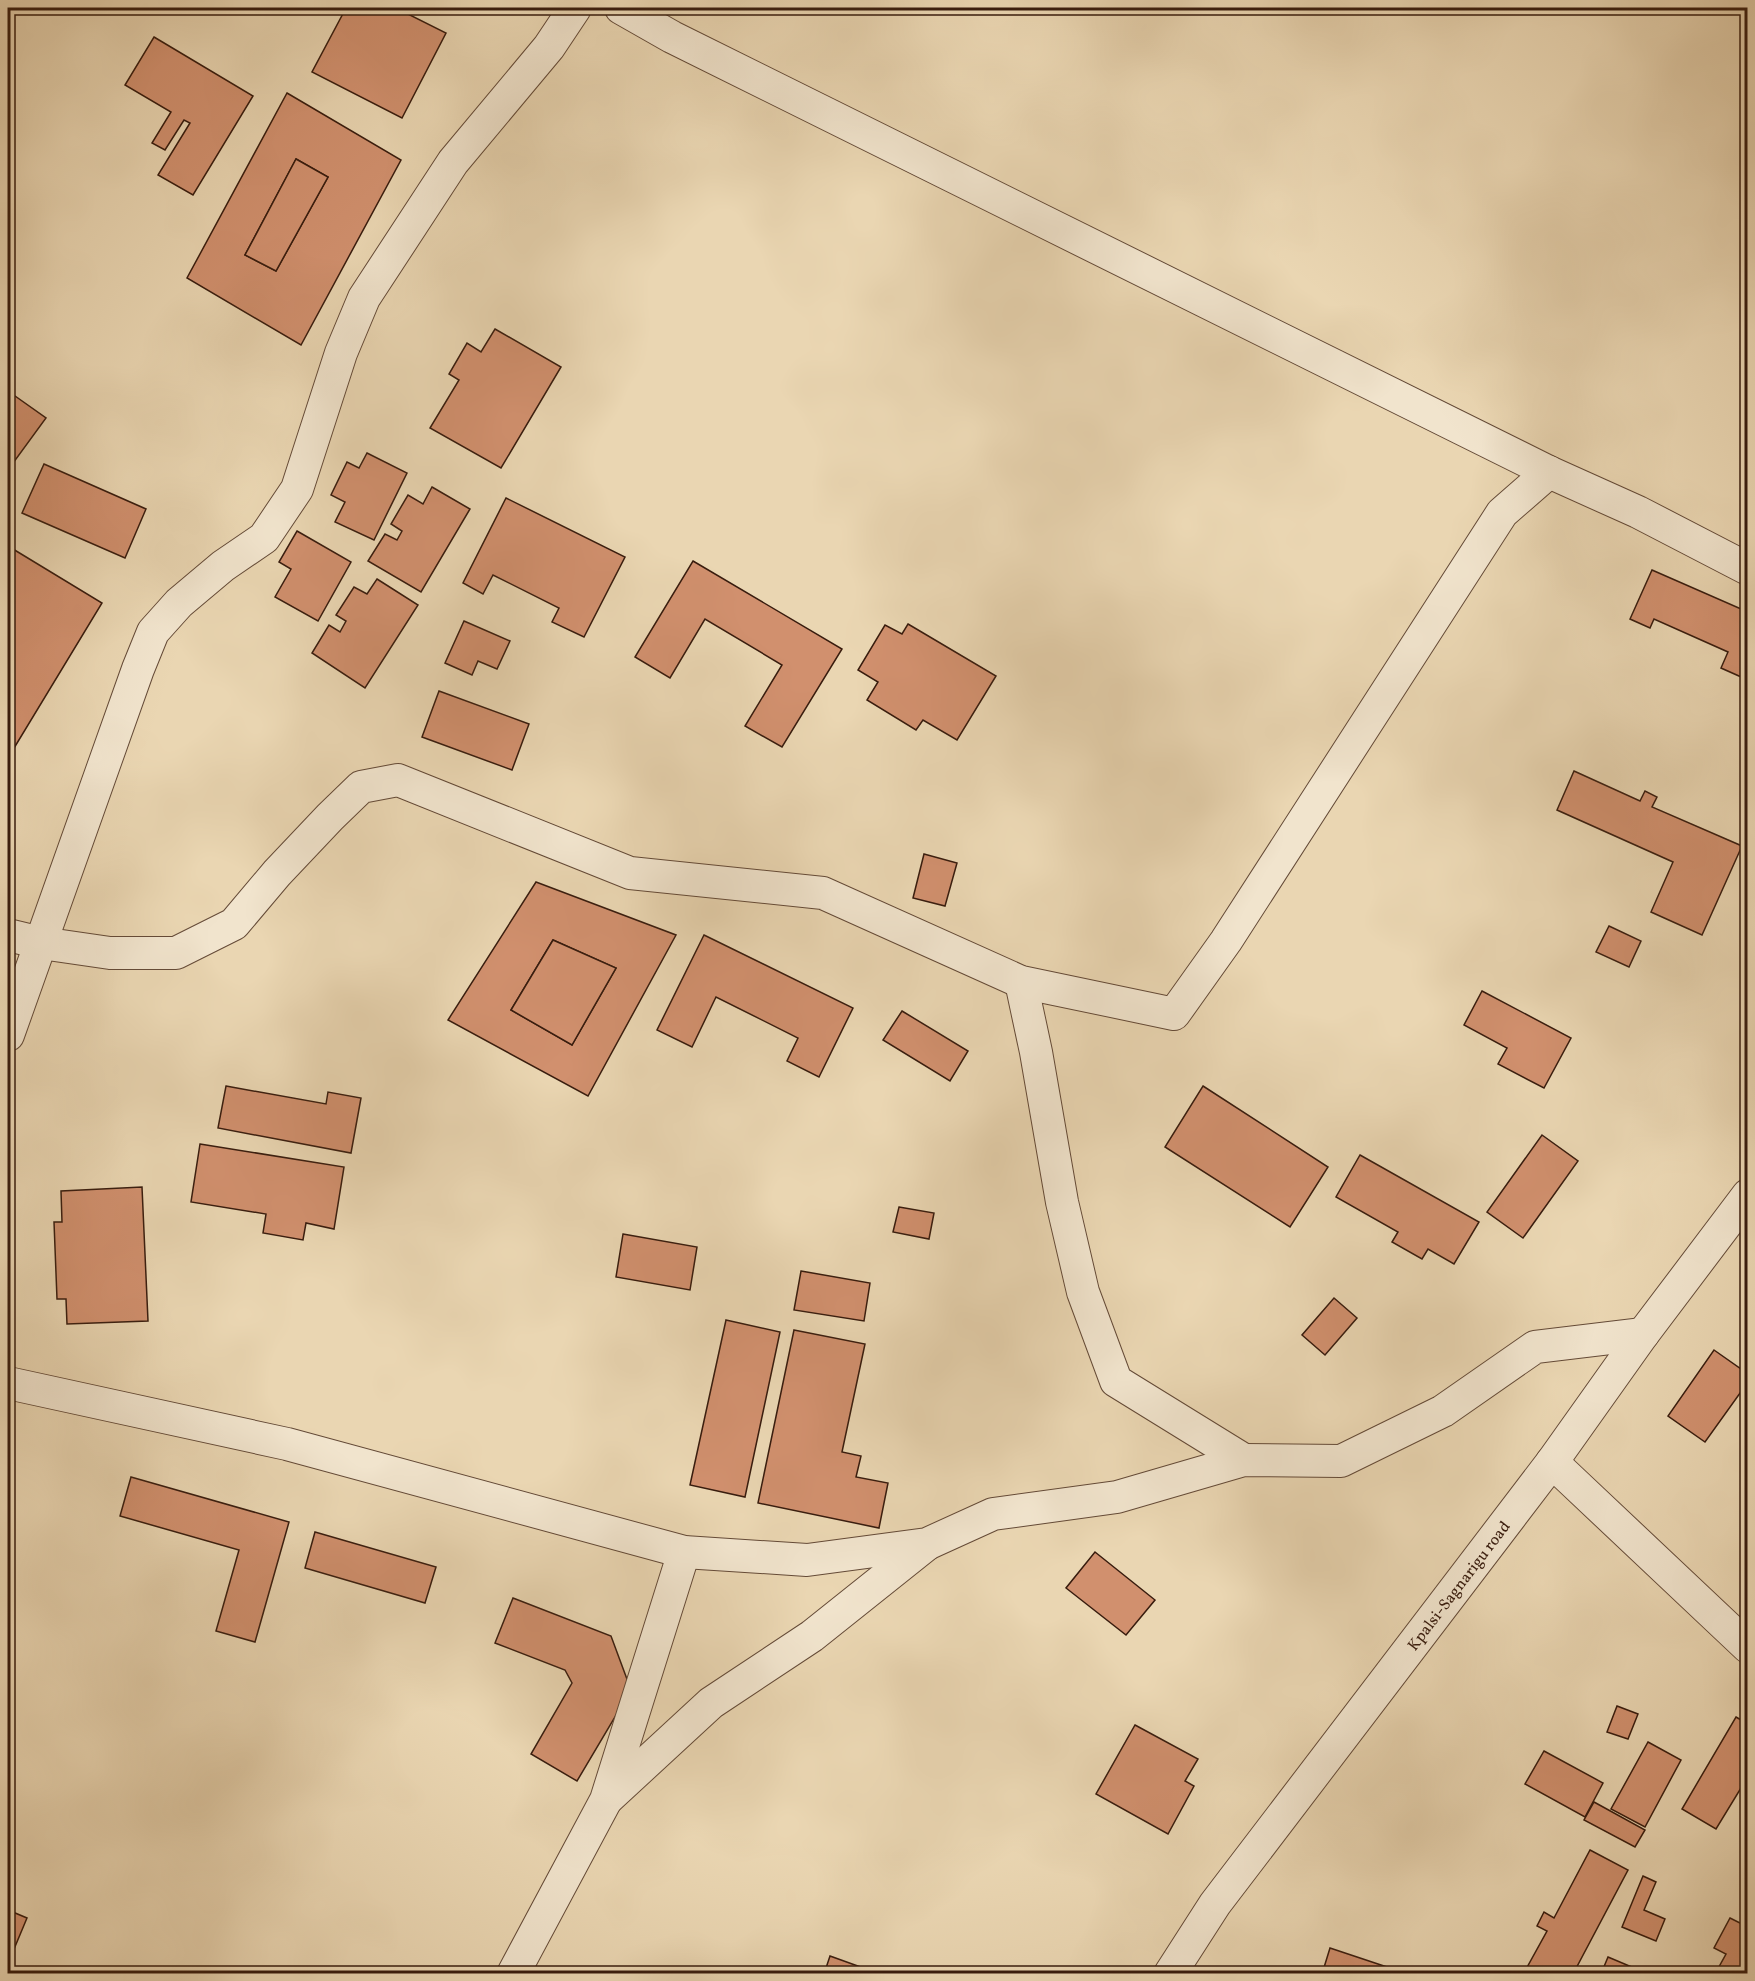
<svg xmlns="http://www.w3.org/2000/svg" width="1755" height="1981" viewBox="0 0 1755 1981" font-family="Vollkorn,serif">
<rect width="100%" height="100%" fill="#ead6b2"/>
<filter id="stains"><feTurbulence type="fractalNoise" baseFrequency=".00333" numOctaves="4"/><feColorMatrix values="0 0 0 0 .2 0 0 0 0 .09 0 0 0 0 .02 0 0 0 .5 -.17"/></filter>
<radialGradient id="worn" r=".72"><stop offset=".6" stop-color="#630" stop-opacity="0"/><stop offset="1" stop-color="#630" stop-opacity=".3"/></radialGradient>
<g fill="#d1906e" stroke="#381c0e" stroke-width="1.5" fill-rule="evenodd">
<polygon points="346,8 396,8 446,33 402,118 312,72"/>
<polygon points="154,37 253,96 193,195 158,175 190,123 184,120 165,150 152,143 171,112 125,85"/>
<path d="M287,93L401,160L301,345L187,278ZM296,159L328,177L276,271L245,255Z"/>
<polygon points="296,159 328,177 276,271 245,255"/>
<polygon points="495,329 561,367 501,468 430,428 459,380 449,374 467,343 481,352"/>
<polygon points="8,391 46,418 8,470"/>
<polygon points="367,453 407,473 374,540 335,522 345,502 331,495 347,462 359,468"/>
<polygon points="44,464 146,509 125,558 22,513"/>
<polygon points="432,487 470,509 421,592 368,561 385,534 397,540 402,531 391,524 408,495 423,504"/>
<polygon points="506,498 625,557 584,637 552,622 559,608 493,575 483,594 463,583"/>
<polygon points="297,531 351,562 318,621 275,597 291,569 279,562"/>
<polygon points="8,546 102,603 8,758"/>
<polygon points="693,561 842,649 782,747 745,726 782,665 705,619 670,678 635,657"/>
<polygon points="1652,570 1748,612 1748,680 1721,668 1728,652 1654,619 1650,628 1630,619"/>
<polygon points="377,579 418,605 365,688 312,653 329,625 340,632 346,621 336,615 354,587 367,594"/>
<polygon points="464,621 510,641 497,669 478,661 472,675 445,663"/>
<polygon points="908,624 996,676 957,740 923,720 916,730 867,700 878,682 858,670 885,625 902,634"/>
<polygon points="439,691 529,724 512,770 422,737"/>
<polygon points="1574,771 1640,801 1645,791 1657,797 1652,807 1742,846 1702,935 1651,912 1673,862 1557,810"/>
<polygon points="924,854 957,863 945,906 913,898"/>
<path d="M536,882L676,935L588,1096L448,1020ZM553,940L616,968L572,1045L511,1010Z"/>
<polygon points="1609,926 1641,941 1629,967 1596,952"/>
<polygon points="704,935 853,1008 819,1077 787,1061 798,1038 716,997 692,1047 657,1030"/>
<polygon points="553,940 616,968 572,1045 511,1010"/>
<polygon points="1482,991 1571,1038 1544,1088 1498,1064 1507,1048 1464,1025"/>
<polygon points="902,1011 968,1051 950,1081 883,1040"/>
<polygon points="226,1086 326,1104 328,1092 361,1098 351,1153 218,1128"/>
<polygon points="1203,1086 1328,1167 1290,1227 1165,1147"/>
<polygon points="1542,1135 1578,1161 1523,1238 1487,1212"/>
<polygon points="200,1144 344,1167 334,1229 306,1223 303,1240 263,1233 266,1214 191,1202"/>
<polygon points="1360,1155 1479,1222 1454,1264 1428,1249 1422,1259 1392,1242 1398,1232 1336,1197"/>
<polygon points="142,1187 148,1321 67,1324 66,1299 57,1299 54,1222 62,1222 61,1191"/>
<polygon points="899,1207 934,1213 929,1239 893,1232"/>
<polygon points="623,1234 697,1247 690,1290 616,1277"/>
<polygon points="801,1271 870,1283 864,1321 794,1310"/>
<polygon points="1334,1298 1357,1318 1325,1355 1302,1335"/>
<polygon points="726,1320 780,1332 745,1497 690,1485"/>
<polygon points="794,1330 865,1344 842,1452 861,1456 856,1477 888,1483 879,1528 758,1503"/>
<polygon points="1714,1350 1748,1374 1748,1382 1705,1442 1668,1416"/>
<polygon points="131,1477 289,1522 255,1642 216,1631 239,1550 120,1516"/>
<polygon points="315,1532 436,1567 425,1603 305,1568"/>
<polygon points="1095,1552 1155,1600 1126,1635 1066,1588"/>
<polygon points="513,1598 611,1636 631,1690 577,1781 531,1754 572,1683 565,1670 495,1643"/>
<polygon points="1617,1706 1638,1714 1628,1739 1607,1732"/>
<polygon points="1736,1717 1748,1724 1748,1785 1744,1783 1716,1829 1682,1809"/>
<polygon points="1135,1725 1198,1759 1185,1781 1194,1786 1168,1834 1096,1794"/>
<polygon points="1648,1742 1681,1760 1645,1827 1611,1809"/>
<polygon points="1544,1751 1603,1783 1585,1817 1525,1784"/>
<polygon points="1594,1802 1645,1830 1635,1847 1584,1820"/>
<polygon points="1590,1850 1628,1870 1573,1974 1530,1974 1525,1971 1547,1931 1537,1926 1544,1912 1554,1918"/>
<polygon points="1643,1876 1656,1882 1644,1910 1665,1919 1656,1941 1622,1927"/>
<polygon points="8,1910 27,1918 14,1949 8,1947"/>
<polygon points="1730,1918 1748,1927 1748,1974 1715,1974 1726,1954 1714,1948"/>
<polygon points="1330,1948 1408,1974 1322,1974"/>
<polygon points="830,1956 880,1974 824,1974"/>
<polygon points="1608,1957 1646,1973 1646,1974 1601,1974"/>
</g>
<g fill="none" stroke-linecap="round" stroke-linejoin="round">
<defs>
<g id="minor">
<polyline points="621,8 672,37 1549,472 1638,512 1748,569"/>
<polyline points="8,935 41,943 110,953 176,953 234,924 277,873 330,817 361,787 398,780 630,873 823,893 1021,982 1174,1014 1226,941 1502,513 1549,472"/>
<polyline points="1021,982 1036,1052 1062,1202 1083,1292 1116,1381 1244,1460"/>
<polyline points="8,1035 138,669 153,632 179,603 223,566 264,538 297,489 341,353 364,298 453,162 549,47 575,8"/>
<polyline points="8,1383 287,1444 684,1552 807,1560 927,1544 993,1514 1117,1497 1244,1460 1341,1461 1443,1411 1535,1347 1643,1334"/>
<polyline points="1552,1462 1748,1647"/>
<polyline points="607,1799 711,1703 812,1636 926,1545"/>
<polyline points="513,1974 606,1800 684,1552"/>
<path id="s1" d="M1170,1974L1215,1904L1552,1462L1643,1334L1748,1195"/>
</g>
</defs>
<use href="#minor" stroke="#644a37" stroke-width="34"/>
<use href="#minor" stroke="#f1e4cd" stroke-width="32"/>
</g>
<g text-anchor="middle" stroke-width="5" stroke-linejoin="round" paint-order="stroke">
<g font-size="16" fill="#381c0e" stroke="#f1e4cd">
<text dy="6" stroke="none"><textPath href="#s1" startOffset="484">Kpalsi-Sagnarigu road</textPath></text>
</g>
</g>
<rect width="1755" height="1981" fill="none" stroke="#ead6b2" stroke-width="30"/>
<rect x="9" y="9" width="1737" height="1963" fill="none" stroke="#381c0e" stroke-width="3"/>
<rect x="15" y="15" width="1725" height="1951" fill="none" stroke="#381c0e" stroke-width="1.5"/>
<rect width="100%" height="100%" filter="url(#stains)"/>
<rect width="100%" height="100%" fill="url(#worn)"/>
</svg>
